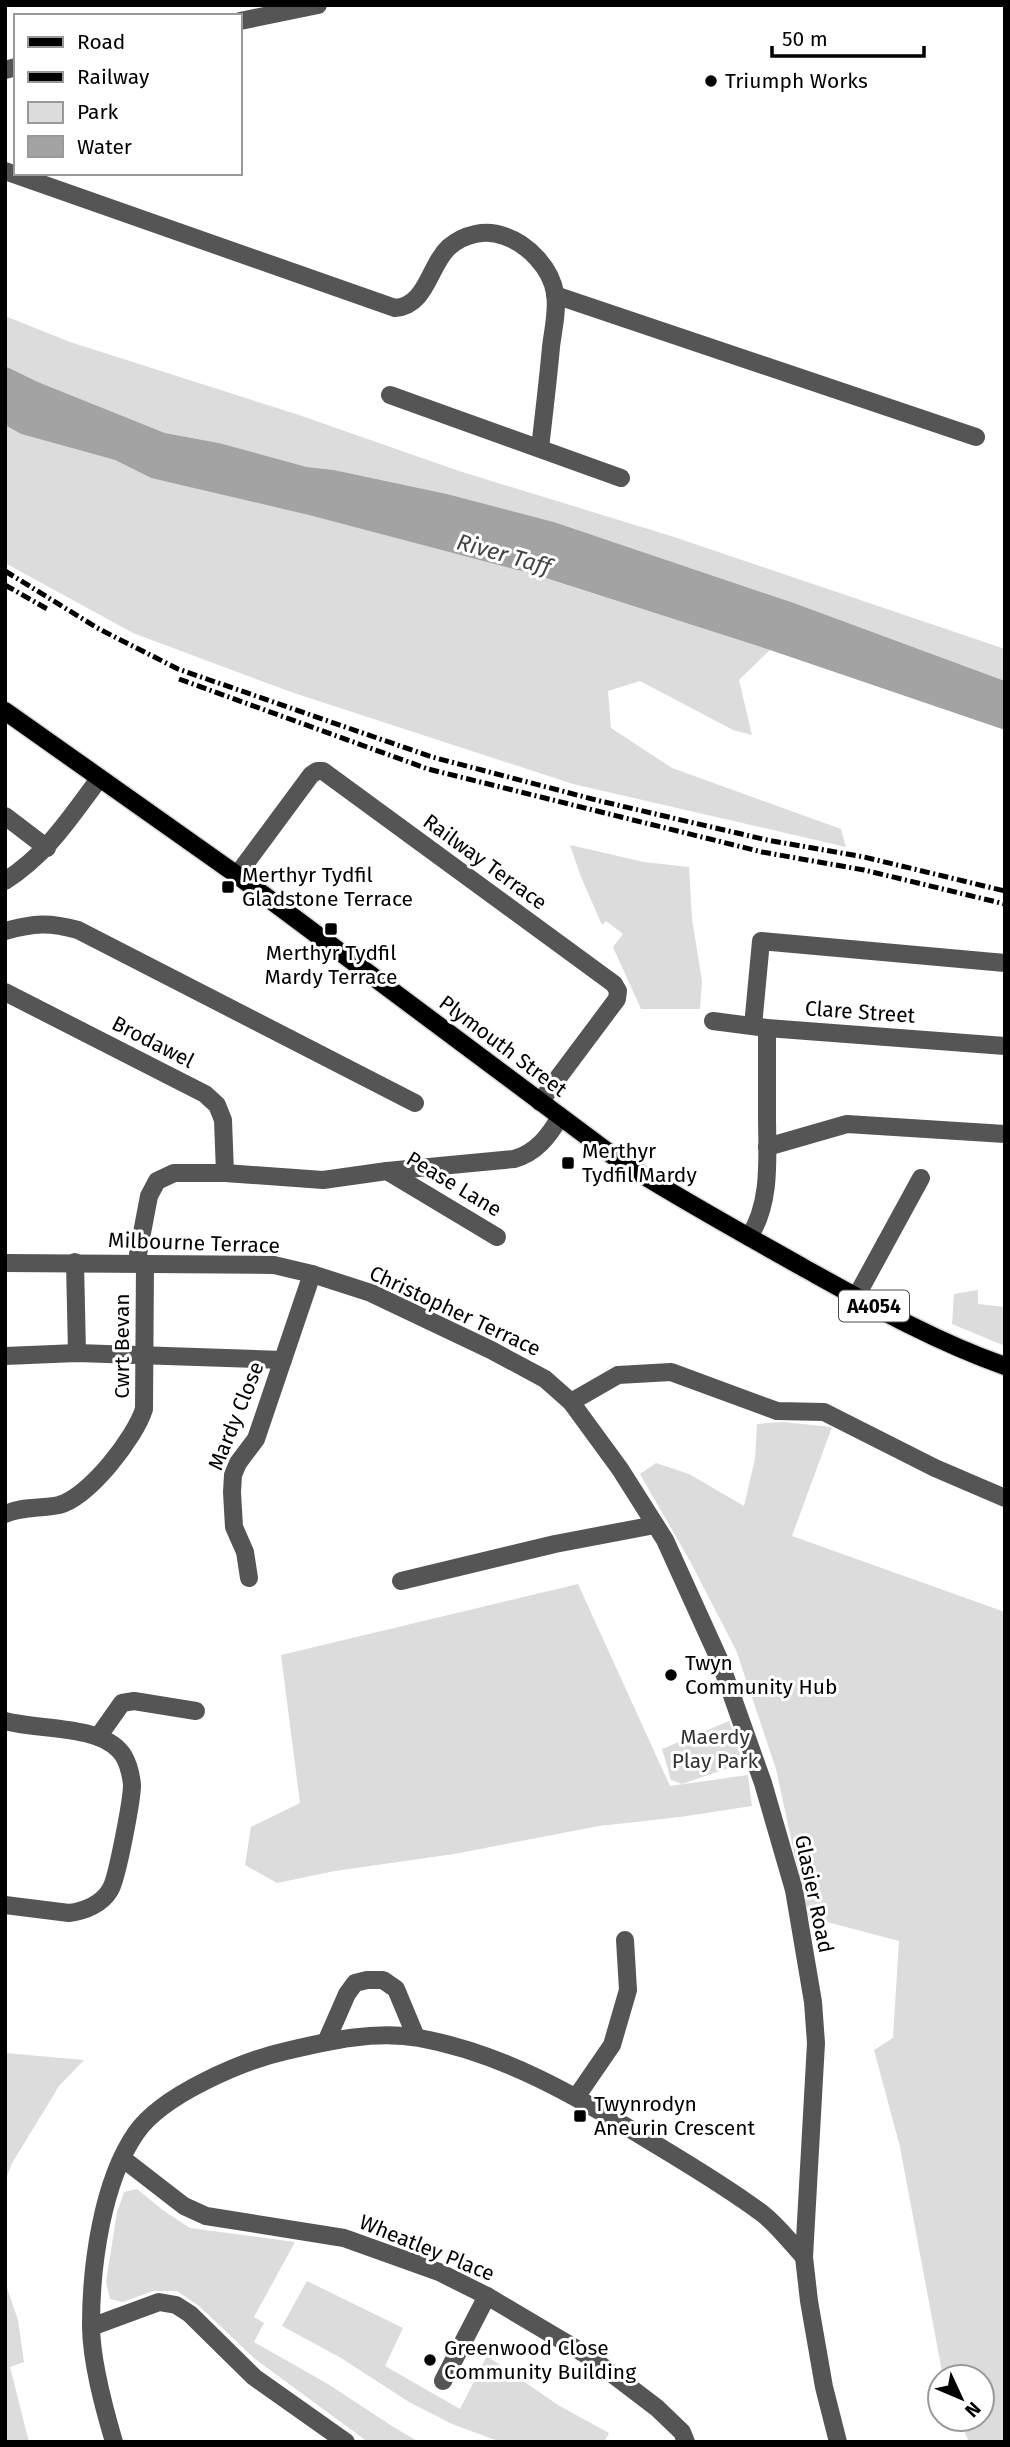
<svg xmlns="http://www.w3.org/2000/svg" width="1010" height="2447" viewBox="0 0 1010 2447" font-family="'Fira Sans',sans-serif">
<rect width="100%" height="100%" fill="#fff"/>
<g fill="#dcdcdc">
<polygon points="5,316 70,342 299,415 459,471 671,536 1005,649 1005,681 794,603 554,522 447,494 334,470 307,467 219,443 165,433 38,382 5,366"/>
<polygon points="5,425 21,434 115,460 151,478 226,494 423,543 532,574 770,650 739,680 752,735 733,730 640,681 608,691 611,728 672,768 841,829 846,847 573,784 291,692 133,633 5,563"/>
<polygon points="570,845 644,862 689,867 692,919 702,981 700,1009 641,1009 613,947 623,934 606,921 602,925 581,877"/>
<polygon points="978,1290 978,1304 1005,1307 1005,1346 952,1324 954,1294"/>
<polygon points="782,1422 832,1427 792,1536 1005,1612 1005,2442 969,2442 959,2419 982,2419 982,2377 943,2377 900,2147 874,2050 893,2038 899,1941 808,1917 776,1769 736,1650 691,1563 640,1474 656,1463 689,1474 744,1506 755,1459 757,1424"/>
<polygon points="578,1584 670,1786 748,1775 752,1806 680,1817 599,1826 454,1854 335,1871 277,1883 245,1865 251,1827 300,1803 281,1655"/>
<polygon points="729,1721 743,1763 682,1784 671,1780 662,1749"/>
<polygon points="5,2053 84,2060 59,2086 11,2165 5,2182"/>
<polygon points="137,2189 164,2211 190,2228 295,2242 254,2317 264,2323 254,2342 328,2384 392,2426 419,2442 368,2442 255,2359 199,2306 177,2291 153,2291 123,2302 110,2299 106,2282 117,2212 124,2192"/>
<polygon points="307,2281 403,2328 385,2366 460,2409 487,2356 558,2405 609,2433 604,2442 501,2442 452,2424 409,2402 341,2358 282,2326"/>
<polygon points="5,2282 18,2320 24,2362 10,2367 29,2442 5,2442"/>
</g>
<polygon fill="#a3a3a3" points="5,366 38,382 165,433 219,443 307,467 334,470 447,494 554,522 794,603 1005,681 1005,730 770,650 533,574 309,515 151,478 115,460 21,434 5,425"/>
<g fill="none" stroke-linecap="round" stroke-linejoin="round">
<defs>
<path id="major" d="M5,711L237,875L620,1161C680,1199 742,1233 804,1268C869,1304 934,1341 1005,1366"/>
</defs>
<use href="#major" stroke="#dbdbdb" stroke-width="21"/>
<g stroke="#555" stroke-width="18">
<polyline points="240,21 318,5"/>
<polyline points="5,70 16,67"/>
<path d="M5,171L395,308C427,306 429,265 449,247C464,234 486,229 504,236C528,244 551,268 555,293C558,310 553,330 551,347C548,380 544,414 540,448"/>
<polyline points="555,295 976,437"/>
<polyline points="390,395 621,478"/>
<polyline points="5,816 47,848"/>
<polyline points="237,875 311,775 317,771 323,771 614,984 618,991 617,999 540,1102"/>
<path d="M5,881C48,853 69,819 99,779"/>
<path d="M5,931C34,923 49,922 78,930L415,1103"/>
<polyline points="5,992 205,1094 217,1105 223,1120 225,1173"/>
<polyline points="713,1021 767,1028 1005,1046"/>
<polyline points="753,1026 761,941 1005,963"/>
<polyline points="767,1147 847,1124 1005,1134"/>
<polyline points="387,1171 497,1237"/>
<path d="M749,1237C772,1202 767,1155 767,1115C767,1086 767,1057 767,1028"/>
<polyline points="75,1262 77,1353"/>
<polyline points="5,1263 274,1265 312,1274 371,1293 491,1350 545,1379 571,1402 620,1469 665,1540 719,1659 763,1783 794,1890 813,2002 816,2043 804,2257 809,2301 824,2387 838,2442"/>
<path d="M140,1264L138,1254L149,1196L157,1181L174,1173H225L323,1180L387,1171L514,1159C536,1153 549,1136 560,1117"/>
<polyline points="856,1297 921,1178"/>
<polyline points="5,1356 77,1353 283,1360"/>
<polyline points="571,1402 618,1375 671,1372 777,1411 824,1412 935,1468 1005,1498"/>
<path d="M5,1514C23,1506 41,1509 59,1505C89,1497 135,1438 144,1409L145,1264"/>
<polyline points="249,1578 245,1552 234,1527 232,1492 233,1475 238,1463 256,1439 312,1274"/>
<polyline points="401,1581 555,1544 655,1525"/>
<path d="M5,1721C38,1730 95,1725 119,1750C127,1758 131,1773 132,1785C132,1799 117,1880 110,1890C102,1904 85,1911 69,1913L5,1905"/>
<polyline points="98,1737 122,1703 134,1701 196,1711"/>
<polyline points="326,2042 347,1994 355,1983 367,1980 383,1980 396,1989 416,2037"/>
<polyline points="577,2096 612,2045 628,1990 625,1940"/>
<polyline points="122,2158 184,2206 206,2216 344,2238 439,2272 487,2296 590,2357 657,2408 682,2432 686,2442"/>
<polyline points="91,2327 159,2302 176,2305 190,2314 254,2377 346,2442"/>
<polyline points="443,2381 487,2296"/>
<path d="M114,2442C104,2408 91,2361 91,2325C91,2266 102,2182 136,2133C162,2095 242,2061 286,2051C328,2041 375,2030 419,2038C503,2053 578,2097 650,2141C688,2164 727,2187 763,2214C778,2226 791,2243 804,2257"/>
</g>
<use href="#major" stroke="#000" stroke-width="18"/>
<g stroke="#000" stroke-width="5" stroke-dasharray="10 3.5 2 3.5" stroke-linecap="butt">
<polyline points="5,571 99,629 178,669 432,757 600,801 767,840 864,857 1005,891"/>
<polyline points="5,585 49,610"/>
<polyline points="179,679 428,769 762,852 864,870 1005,904"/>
</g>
</g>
<g fill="#000" stroke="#fff" stroke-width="2.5">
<circle cx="711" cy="81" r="7"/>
<rect x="221" y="880" width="14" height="14" rx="3.5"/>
<rect x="324" y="922" width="14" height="14" rx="3.5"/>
<rect x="561" y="1156" width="14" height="14" rx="3.5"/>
<circle cx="671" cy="1675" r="7"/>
<rect x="573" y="2109" width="14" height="14" rx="3.5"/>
<circle cx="430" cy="2360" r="7"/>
</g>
<g text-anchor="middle" stroke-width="6" stroke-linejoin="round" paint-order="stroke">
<rect fill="#fff" stroke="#4c4c4c" stroke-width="2" x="839" y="1290.5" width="70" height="31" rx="5"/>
<g font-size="19" font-weight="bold" fill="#000">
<text x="874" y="1313">A4054</text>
</g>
<g font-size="21" fill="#000" stroke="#fff" text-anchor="start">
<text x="725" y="88">Triumph Works</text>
<text x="242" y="882">Merthyr Tydfil<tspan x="242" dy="24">Gladstone Terrace</tspan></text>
<text x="331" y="960" text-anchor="middle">Merthyr Tydfil<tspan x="331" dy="24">Mardy Terrace</tspan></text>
<text x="582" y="1158">Merthyr<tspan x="582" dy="24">Tydfil Mardy</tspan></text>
<text x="685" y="1670">Twyn<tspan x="685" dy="24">Community Hub</tspan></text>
<text x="594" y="2111">Twynrodyn<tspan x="594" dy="24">Aneurin Crescent</tspan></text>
<text x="444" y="2355">Greenwood Close<tspan x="444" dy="24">Community Building</tspan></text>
</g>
<g font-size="21" fill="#000" stroke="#fff">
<text transform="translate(485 862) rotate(36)" y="7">Railway Terrace</text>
<text transform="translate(860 1012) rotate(4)" y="7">Clare Street</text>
<text transform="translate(153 1042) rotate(27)" y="7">Brodawel</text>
<text transform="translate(503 1046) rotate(37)" y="7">Plymouth Street</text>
<text transform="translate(454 1184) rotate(31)" y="7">Pease Lane</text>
<text transform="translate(194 1243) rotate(2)" y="7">Milbourne Terrace</text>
<text transform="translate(455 1311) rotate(25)" y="7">Christopher Terrace</text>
<text transform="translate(122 1346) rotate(-90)" y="7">Cwrt Bevan</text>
<text transform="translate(236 1416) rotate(-68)" y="7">Mardy Close</text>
<text transform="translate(814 1894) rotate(78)" y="7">Glasier Road</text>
<text transform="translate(427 2248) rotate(22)" y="7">Wheatley Place</text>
</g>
<g font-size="21" fill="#333" stroke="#fff">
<text x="715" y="1744">Maerdy<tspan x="715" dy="24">Play Park</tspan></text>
</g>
<g font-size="23" font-style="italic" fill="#444" stroke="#fff">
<text transform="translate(504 554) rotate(16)" y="8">River Taff</text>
</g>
</g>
<rect width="1010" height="2447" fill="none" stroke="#000000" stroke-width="14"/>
<rect x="14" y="14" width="228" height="161" fill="#ffffff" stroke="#999999" stroke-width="2"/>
<rect x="28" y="37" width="35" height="10" fill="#000000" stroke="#999999" stroke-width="2"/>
<text x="77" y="49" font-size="21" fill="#000000">Road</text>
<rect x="28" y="72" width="35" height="10" fill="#000000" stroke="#999999" stroke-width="2"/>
<text x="77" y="84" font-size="21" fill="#000000">Railway</text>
<rect x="28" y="102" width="35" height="21" fill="#dcdcdc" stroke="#999999" stroke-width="2"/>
<text x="77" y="119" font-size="21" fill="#000000">Park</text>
<rect x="28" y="136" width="35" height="21" fill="#a3a3a3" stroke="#999999" stroke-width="2"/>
<text x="77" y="154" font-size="21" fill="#000000">Water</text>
<g transform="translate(961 2398) rotate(134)"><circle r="33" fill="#ffffff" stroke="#999999" stroke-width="2"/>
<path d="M0-5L12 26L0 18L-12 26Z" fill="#000000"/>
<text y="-10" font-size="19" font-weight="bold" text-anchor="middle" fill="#000000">N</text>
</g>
<path d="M772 46v10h152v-10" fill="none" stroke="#000000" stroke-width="3.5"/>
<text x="782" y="46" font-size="21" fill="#000000" stroke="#ffffff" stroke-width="5" paint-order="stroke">50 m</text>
</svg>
